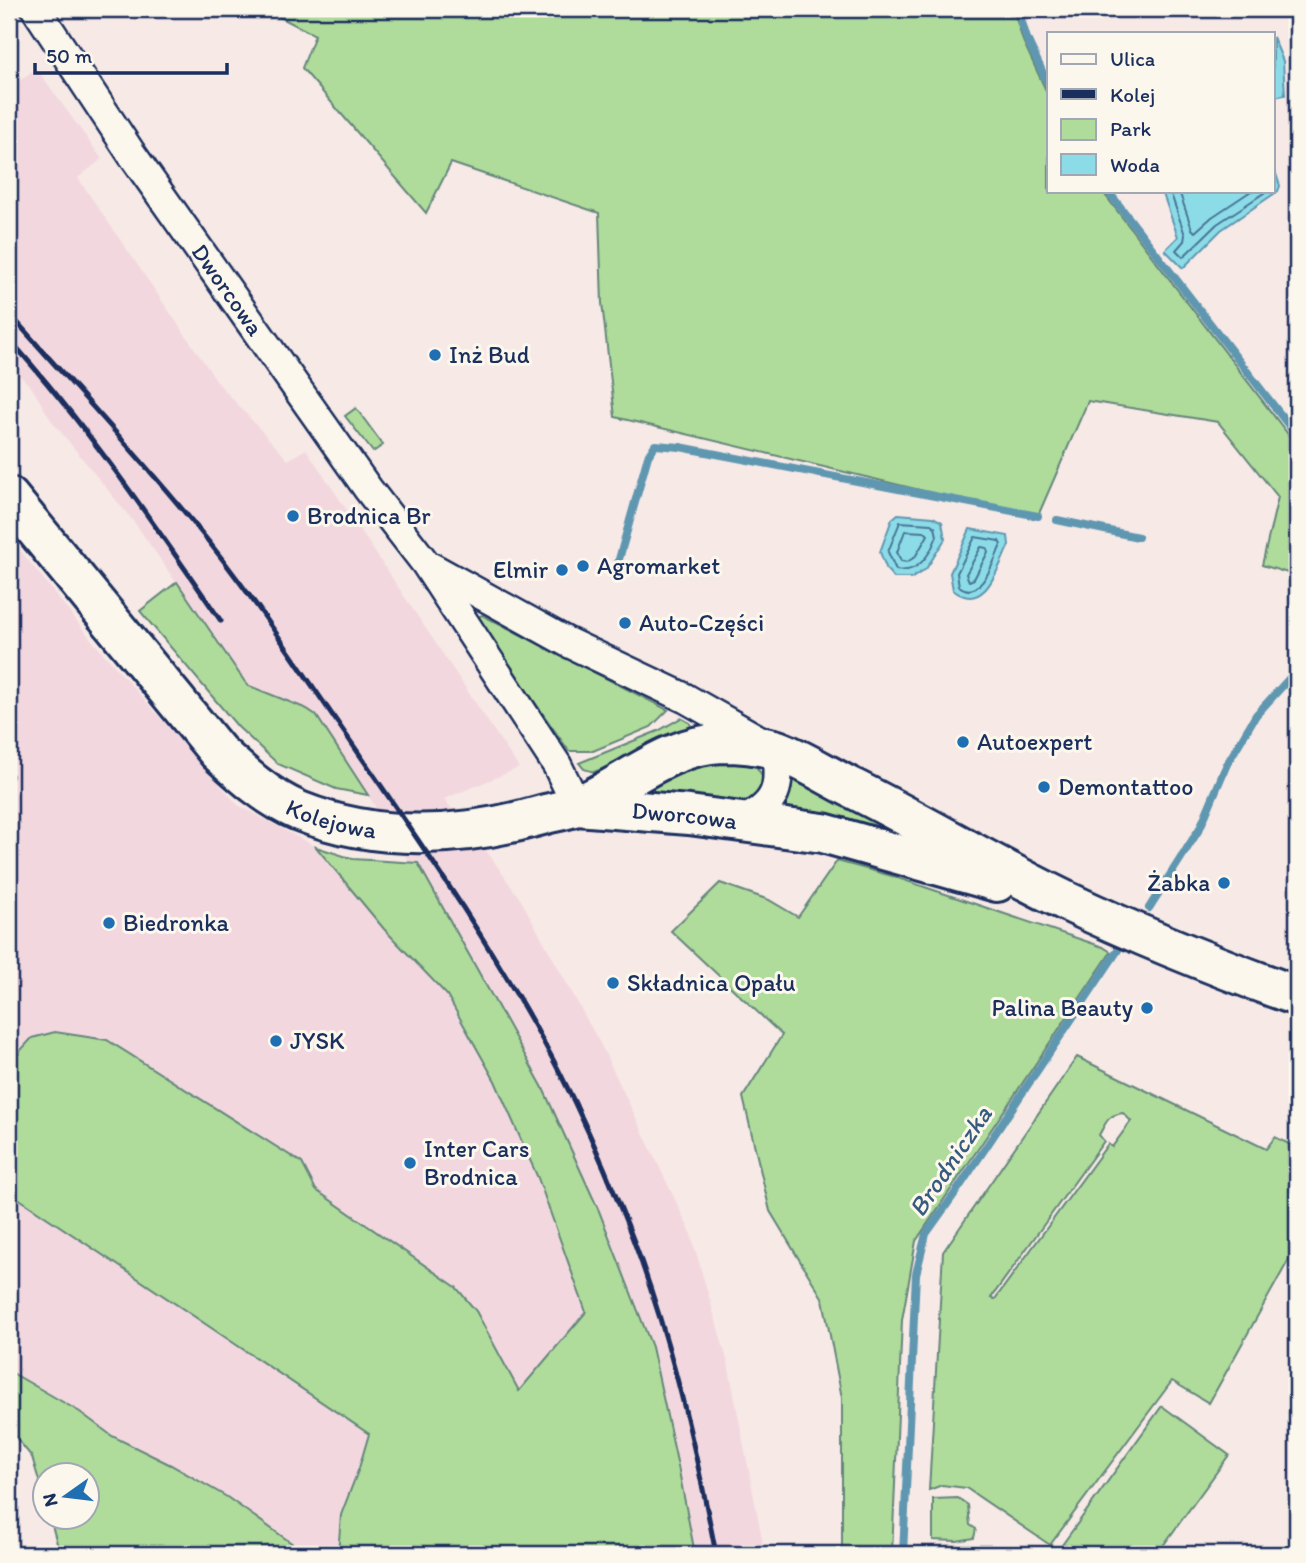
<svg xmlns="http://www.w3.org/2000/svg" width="1306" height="1563" viewBox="0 0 1306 1563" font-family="Itim,sans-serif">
<rect width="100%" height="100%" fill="#f7e9e6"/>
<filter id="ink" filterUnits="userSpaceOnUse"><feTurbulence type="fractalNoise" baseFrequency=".0143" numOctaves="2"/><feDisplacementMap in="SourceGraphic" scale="14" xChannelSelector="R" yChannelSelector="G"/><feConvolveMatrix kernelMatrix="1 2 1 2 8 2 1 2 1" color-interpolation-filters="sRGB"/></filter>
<g filter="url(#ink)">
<g fill="#f2d8de">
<polygon points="36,68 102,159 78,178 219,384 288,460 306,449 519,768 444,799 491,857 522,902 603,1049 690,1231 728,1363 765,1554 688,1554 456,939 368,795 316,715 307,709 247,685 137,526 51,420 32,388 9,364 9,89"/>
<polygon points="9,536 95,644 238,805 316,847 384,929 447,995 495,1081 538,1178 586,1313 518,1392 476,1311 456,1287 369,1434 359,1468 341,1515 338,1554 307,1554 227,1497 171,1465 112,1436 80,1412 9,1371"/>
</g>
<g fill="#afdc9a" stroke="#65867c" stroke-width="2" fill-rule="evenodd">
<polygon points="269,9 1013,9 1023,41 1049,97 1049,191 1102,191 1297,446 1297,576 1262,565 1278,497 1218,422 1088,401 1037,518 615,417 602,303 599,213 451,163 426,213 302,68 315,35 268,11"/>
<polygon points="356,408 383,445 373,452 345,416"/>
<polygon points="177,582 247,685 307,709 316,715 368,795 336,789 278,764 238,727 140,611"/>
<polygon points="482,615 668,710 651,727 593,751 569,751 478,622 478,617"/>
<polygon points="681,718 690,723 692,731 690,734 594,772 584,769 579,763 658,731"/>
<polygon points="716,759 754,763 763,777 760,795 745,806 625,791"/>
<polygon points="791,776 894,831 891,832 780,810"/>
<polygon points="316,847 353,859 418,863 542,1086 599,1211 652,1347 679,1471 695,1554 338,1554 341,1515 359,1468 369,1434 9,1192 9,1072 20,1051 32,1038 55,1032 107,1040 302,1163 316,1190 456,1287 476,1311 519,1391 586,1312 538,1178 495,1081 447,995 384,929"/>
<polygon points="837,861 892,876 1103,947 1111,952 916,1241 902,1320 892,1554 842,1554 842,1398 823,1299 770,1211 743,1097 782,1035 671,931 720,883 769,900 798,917"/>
<path d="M1077,1057L1266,1149L1275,1137L1297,1148V1245L1209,1403L1172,1381L1050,1545L966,1488L942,1485L929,1490L943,1252ZM1123,1113L1131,1121L1112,1147L1108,1144L995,1299L991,1298L1104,1141L1099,1135C1106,1123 1107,1115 1123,1113Z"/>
<polygon points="9,1371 80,1412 112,1436 171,1465 227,1497 307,1554 60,1554 50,1518 88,1518 88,1476 46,1476 45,1501 32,1457 9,1429"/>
<polygon points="1162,1406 1229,1455 1157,1554 1060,1554 1057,1552"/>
<polygon points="958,1498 968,1505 970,1525 976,1529 974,1538 957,1541 933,1540 933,1499"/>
</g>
<g fill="#8cdce8" stroke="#5f97b1" stroke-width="2">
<polygon points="1273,37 1283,61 1285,95 1273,97"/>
<polygon points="1273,165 1280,186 1278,191 1221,230 1183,268 1165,250 1178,237 1162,191 1273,191"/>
<polygon points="898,514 933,517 942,522 945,539 926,569 912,578 894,578 887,570 880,552 892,519"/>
<path d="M970,529L1008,536L1009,545C998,567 985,615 953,590L950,573Z"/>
</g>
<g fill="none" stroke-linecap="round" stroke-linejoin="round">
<g stroke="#487495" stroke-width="2">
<polyline points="1170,191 1185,235 1184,241 1176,250 1183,257 1217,224 1267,191"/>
<polyline points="1179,191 1192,229 1195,232 1212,217 1251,191"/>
<path d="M900,522L931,524L935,527L937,536C930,555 918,574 896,570L888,552Z"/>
<polygon points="905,531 925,532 928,535 915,557 907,562 901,561 897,552"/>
<path d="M975,537L999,541L1001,545C994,560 981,603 959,586L957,573Z"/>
<polygon points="981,547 987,548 988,552 974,579 969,581 966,574"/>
</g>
<g stroke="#5f97b1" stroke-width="8">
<polyline points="1018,9 1027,39 1049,86"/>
<polyline points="1108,191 1297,436"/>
<polyline points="1057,520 1138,537"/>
<polyline points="614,577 648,456 655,445 680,447 1038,516"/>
<polyline points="9,778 10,776"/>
<polyline points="1149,908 1200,828 1227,764 1256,715 1297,670"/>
<polyline points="903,1554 916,1274 926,1234 958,1189 1118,950"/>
</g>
<defs>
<g id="street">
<path id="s1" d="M36,9L131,153L368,489L426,564L557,765L577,806"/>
<path d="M431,567L567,642L685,698L775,749C782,786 777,806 741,821"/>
</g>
<g id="secondary">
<path id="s2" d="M9,497L218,752C242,774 268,798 299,811C377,842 462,838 542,815C553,812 566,810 576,806C625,786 666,745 722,743C738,743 758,745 774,749C797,756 831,778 854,789C926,825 995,867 1068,902C1142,937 1220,968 1297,996"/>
<path id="s3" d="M577,806L689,815L823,833L997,882"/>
</g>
</defs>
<use href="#street" stroke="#1b2f5e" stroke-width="33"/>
<use href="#secondary" stroke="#1b2f5e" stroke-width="44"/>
<use href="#street" stroke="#fbf7ec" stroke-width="28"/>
<use href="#secondary" stroke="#fbf7ec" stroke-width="38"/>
<g stroke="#1b2f5e" stroke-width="5">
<path d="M9,313C71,384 137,453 196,526C253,595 302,672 353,745C426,851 500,957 559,1071C581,1114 601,1159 619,1204C666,1316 693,1435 716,1554"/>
<path d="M9,339C88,427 154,524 221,621"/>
</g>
</g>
</g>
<g fill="#1f6fb2" stroke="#fbf7ec" stroke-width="2.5">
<circle cx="435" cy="355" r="7"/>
<circle cx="293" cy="516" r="7"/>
<circle cx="583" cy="566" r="7"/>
<circle cx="562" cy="570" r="7"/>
<circle cx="625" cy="623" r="7"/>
<circle cx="963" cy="742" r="7"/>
<circle cx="1044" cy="787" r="7"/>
<circle cx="1224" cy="883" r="7"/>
<circle cx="109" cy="923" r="7"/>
<circle cx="613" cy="983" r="7"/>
<circle cx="1147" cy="1008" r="7"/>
<circle cx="276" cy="1041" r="7"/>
<circle cx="410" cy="1163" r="7"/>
</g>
<g text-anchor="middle" stroke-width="6" stroke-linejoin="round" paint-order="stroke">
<g font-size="24" fill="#1b2f5e" stroke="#fbf7ec">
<text dy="8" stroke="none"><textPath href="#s1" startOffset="340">Dworcowa</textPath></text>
<text dy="8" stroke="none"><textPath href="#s2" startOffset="464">Kolejowa</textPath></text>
<text dy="8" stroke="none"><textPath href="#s3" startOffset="108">Dworcowa</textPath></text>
</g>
<g font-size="24" fill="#1b2f5e" stroke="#fbf7ec" text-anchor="start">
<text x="449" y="363">Inż Bud</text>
<text x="307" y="524">Brodnica Br</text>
<text x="597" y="574">Agromarket</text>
<text x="548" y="578" text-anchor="end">Elmir</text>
<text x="639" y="631">Auto-Części</text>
<text x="977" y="750">Autoexpert</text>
<text x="1058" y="795">Demontattoo</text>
<text x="1210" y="891" text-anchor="end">Żabka</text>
<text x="123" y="931">Biedronka</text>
<text x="627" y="991">Składnica Opału</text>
<text x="1133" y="1016" text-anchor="end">Palina Beauty</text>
<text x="290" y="1049">JYSK</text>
<text x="424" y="1157">Inter Cars<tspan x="424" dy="28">Brodnica</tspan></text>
</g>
<g font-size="26" font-style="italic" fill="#375a80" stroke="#fbf7ec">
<text transform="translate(950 1161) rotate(-56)" y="9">Brodniczka</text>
</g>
</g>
<rect width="1306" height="1563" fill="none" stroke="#fbf7ec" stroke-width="35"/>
<rect x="18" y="18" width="1271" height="1528" fill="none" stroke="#1b2f5e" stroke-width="2.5" filter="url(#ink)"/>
<rect x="1047" y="32" width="228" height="161" fill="#fbf7ec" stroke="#a1a7b3" stroke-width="2"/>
<rect x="1061" y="54" width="35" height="10" fill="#fbf7ec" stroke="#a1a7b3" stroke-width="2"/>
<text x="1110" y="66" font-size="21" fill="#1b2f5e">Ulica</text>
<rect x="1061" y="89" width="35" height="10" fill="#1b2f5e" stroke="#a1a7b3" stroke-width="2"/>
<text x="1110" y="102" font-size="21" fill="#1b2f5e">Kolej</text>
<rect x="1061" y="119" width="35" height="21" fill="#afdc9a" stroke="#a1a7b3" stroke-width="2"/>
<text x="1110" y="136" font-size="21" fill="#1b2f5e">Park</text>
<rect x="1061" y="154" width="35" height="21" fill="#8cdce8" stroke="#a1a7b3" stroke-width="2"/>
<text x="1110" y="172" font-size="21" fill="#1b2f5e">Woda</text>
<g transform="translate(66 1496) rotate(256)"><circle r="33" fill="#fbf7ec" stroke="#a1a7b3" stroke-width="2"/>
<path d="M0-5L12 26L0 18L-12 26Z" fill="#1f6fb2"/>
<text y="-10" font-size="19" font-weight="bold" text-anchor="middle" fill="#1b2f5e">N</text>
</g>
<path d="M35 63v10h192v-10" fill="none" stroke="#1b2f5e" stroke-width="3.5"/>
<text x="46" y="63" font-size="21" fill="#1b2f5e" stroke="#fbf7ec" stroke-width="5" paint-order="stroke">50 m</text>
</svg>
